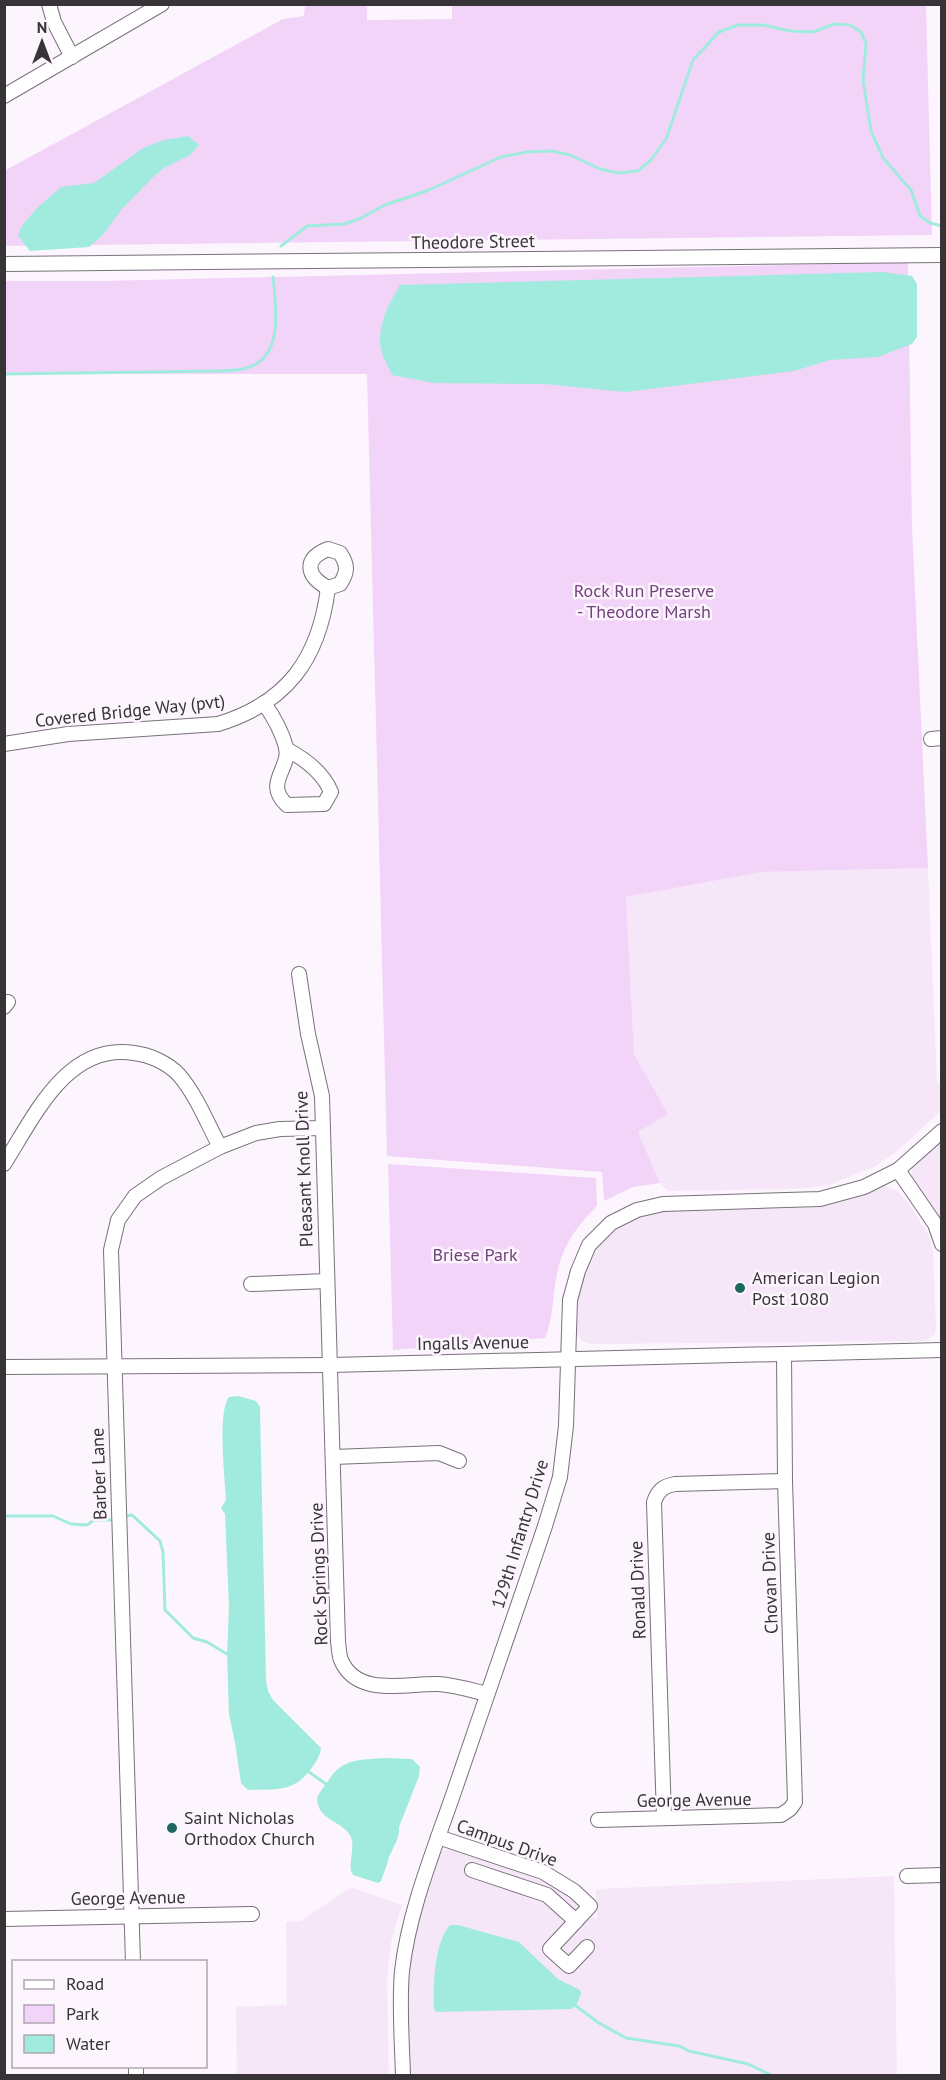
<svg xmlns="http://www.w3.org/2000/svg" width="946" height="2080" viewBox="0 0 946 2080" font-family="'PT Sans',sans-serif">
<rect width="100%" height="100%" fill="#fdf5fe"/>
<g fill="#f5e7f7">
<polygon points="928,868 937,1081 941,1084 941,1111 896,1152 874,1167 829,1185 800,1189 668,1191 660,1183 638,1132 668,1114 634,1054 626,897 762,872"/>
<polygon points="941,1137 941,1225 912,1182 911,1176 914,1162"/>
<polygon points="884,1186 898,1191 912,1208 930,1238 933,1253 936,1326 935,1334 927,1341 591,1344 582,1341 577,1335 574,1327 577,1292 594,1248 607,1234 620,1224 651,1212 666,1211 799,1208 823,1206 853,1198"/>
<polygon points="450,1849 549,1883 568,1897 597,1920 596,1889 894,1876 897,2075 409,2076 407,1987 413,1935 439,1854 444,1850"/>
<polygon points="351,1887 402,1905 391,1942 387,1981 389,2075 237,2075 236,2007 287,2005 286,1922 301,1921"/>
</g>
<g fill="#f3d4f9">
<polygon points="452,4 926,5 932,235 5,246 4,171 283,19 304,16 305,5 367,5 367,20 452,19"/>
<polygon points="908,262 912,527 928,868 762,872 626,897 634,1054 668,1114 638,1132 660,1183 633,1187 604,1201 602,1172 387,1156 367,374 5,374 4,281 102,281"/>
<path d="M388,1164L596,1178L597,1206C578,1225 562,1246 557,1274C552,1296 554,1318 545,1338L393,1350Z"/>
</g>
<g fill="#a0ebde">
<polygon points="188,136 199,145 190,155 164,168 152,178 122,209 102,236 89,247 30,251 18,236 21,227 36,209 61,187 94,183 143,148 164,140"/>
<path d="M883,272L912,276L917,284V337L912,344L878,357L830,360L794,371L625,392L545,384L434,383L392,375C389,368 384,360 382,353C375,329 388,305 400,285Z"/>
<path d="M238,1396L256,1401L260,1407L266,1680L268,1691L273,1700L321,1748C320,1756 316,1762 311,1769C293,1793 275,1789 248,1790L241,1783L235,1743L229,1714L227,1654L229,1607L225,1514L221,1508L226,1500C225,1478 217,1413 229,1397Z"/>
<path d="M385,1758L412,1759L420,1767L419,1776L399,1827C400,1838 393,1847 389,1857C387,1865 384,1873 381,1881L378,1883L353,1875L351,1871C349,1861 355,1847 351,1837C344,1821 317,1821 317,1798C320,1791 324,1787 328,1781C342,1758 360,1760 385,1758Z"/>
<path d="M450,1925H458L519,1942L558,1979L580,1990L581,1994L576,2006L571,2009L436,2012L434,2009C433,1986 434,1943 450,1925Z"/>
</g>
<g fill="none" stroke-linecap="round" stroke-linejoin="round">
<g stroke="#a0ebde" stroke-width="3">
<polyline points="281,246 307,226 344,224 359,219 385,205 429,190 501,157 527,152 552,151 570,155 600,169 618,173 638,171 651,160 666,139 693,60 719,32 738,25 763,25 790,31 813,32 834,24 850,25 861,32 866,44 863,80 871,131 883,158 911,190 920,216 930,223 942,226"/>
<path d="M4,374L215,371C224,371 234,371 243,369C285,360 276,308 273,277"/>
<polyline points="4,1516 53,1516 71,1524 87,1525 94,1520 111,1520"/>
<polyline points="126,1516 132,1515 160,1541 163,1552 165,1610 193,1638 207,1642 227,1654"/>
<polyline points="309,1772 326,1784"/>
<polyline points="576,2006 599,2023 626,2038 679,2046 689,2051 748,2064 773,2076"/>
</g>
<defs>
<g id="minor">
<polyline points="49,4 54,22 72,57"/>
<polyline points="4,96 162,4"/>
<polyline points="4,264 942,255"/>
<path d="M328,549L340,553C348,565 348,572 340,584L328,588C306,576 303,559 328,549Z"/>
<path d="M264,703C273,716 282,732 286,747C291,769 263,783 287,805L324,804L331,792C323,772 305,759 286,749"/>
<polyline points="931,739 942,738"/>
<path d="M4,744L68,734L218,724C287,703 319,659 328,588"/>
<path d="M299,974L308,1034L322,1096L338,1642C339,1648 339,1655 341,1660C357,1698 407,1683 438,1684C455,1685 471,1690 487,1694"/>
<polyline points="4,1007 8,1002"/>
<path d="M4,1164C34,1117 67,1042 134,1053C150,1055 168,1063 179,1075C197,1096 207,1123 220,1147"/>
<polyline points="898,1170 935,1224 942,1244"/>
<polyline points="251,1284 327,1281"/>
<polyline points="4,1367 331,1365 942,1350"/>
<polyline points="333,1457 439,1453 459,1461"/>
<path d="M664,1818L654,1502C658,1490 664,1486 675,1484L785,1481"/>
<polyline points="598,1820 781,1815 790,1809 795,1802 785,1481 784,1354"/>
<polyline points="438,1837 543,1872 574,1891 590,1906 550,1949 569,1966 587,1947"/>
<polyline points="472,1870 547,1895 576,1921"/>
<polyline points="907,1876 942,1875"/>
<polyline points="4,1919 252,1914"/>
<polyline points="133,1962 111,1250 118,1220 135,1196 161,1178 220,1147 256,1133 280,1129 323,1128"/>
<polyline points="136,2066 136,2076"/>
<path d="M403,2076C402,2041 399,2005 402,1971C409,1910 434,1850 454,1792C484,1704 515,1615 545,1526L560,1477L566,1426L570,1300L578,1271L589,1245L611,1223L637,1210L663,1204L820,1199L864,1187L898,1170L942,1131"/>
</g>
</defs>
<use href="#minor" stroke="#78717a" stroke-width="16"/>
<use href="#minor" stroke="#fff" stroke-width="14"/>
</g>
<g fill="#20685f" stroke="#fdf5fe" stroke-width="2">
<circle cx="740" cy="1288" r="6"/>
<circle cx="172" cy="1828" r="6"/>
</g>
<g text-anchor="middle" stroke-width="5" stroke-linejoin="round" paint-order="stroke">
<g font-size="18" fill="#373337" stroke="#fdf5fe">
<text transform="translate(473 242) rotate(-1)" y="6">Theodore Street</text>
<text transform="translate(130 711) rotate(-6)" y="6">Covered Bridge Way (pvt)</text>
<text transform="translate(304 1169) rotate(-92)" y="6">Pleasant Knoll Drive</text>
<text transform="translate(473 1343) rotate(-1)" y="6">Ingalls Avenue</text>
<text transform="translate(99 1474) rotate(-92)" y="6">Barber Lane</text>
<text transform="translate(520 1534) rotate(-73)" y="6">129th Infantry Drive</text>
<text transform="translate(319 1574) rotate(-92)" y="6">Rock Springs Drive</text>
<text transform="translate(770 1583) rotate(-92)" y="6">Chovan Drive</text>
<text transform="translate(638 1590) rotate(-92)" y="6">Ronald Drive</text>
<text transform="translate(694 1800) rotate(-1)" y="6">George Avenue</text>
<text transform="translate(507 1843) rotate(20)" y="6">Campus Drive</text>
<text transform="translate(128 1898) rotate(-1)" y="6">George Avenue</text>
</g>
<g font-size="18" fill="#72427c" stroke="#fdf5fe">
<text x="644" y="597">Rock Run Preserve<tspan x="644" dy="21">- Theodore Marsh</tspan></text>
<text x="475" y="1261">Briese Park</text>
</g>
<g font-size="18" fill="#373337" stroke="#fdf5fe" text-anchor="start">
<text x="752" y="1284">American Legion<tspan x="752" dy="21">Post 1080</tspan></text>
<text x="184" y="1824">Saint Nicholas<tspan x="184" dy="21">Orthodox Church</tspan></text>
</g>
</g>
<rect width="946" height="2080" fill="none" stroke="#373337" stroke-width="12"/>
<rect x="12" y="1960" width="195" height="108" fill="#fdf5fe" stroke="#aea7ae" stroke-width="1.5"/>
<rect x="24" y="1980" width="30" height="9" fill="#ffffff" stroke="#aea7ae" stroke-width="1.5"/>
<text x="66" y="1990" font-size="18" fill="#373337">Road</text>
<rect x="24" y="2005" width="30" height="18" fill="#f3d4f9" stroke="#aea7ae" stroke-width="1.5"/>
<text x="66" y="2020" font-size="18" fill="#373337">Park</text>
<rect x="24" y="2035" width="30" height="18" fill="#a0ebde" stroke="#aea7ae" stroke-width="1.5"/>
<text x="66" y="2050" font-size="18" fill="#373337">Water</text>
<g transform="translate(42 42)" stroke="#fdf5fe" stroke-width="4.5" paint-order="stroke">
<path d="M0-4.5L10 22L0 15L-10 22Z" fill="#373337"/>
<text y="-9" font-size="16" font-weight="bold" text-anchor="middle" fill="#373337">N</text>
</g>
</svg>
